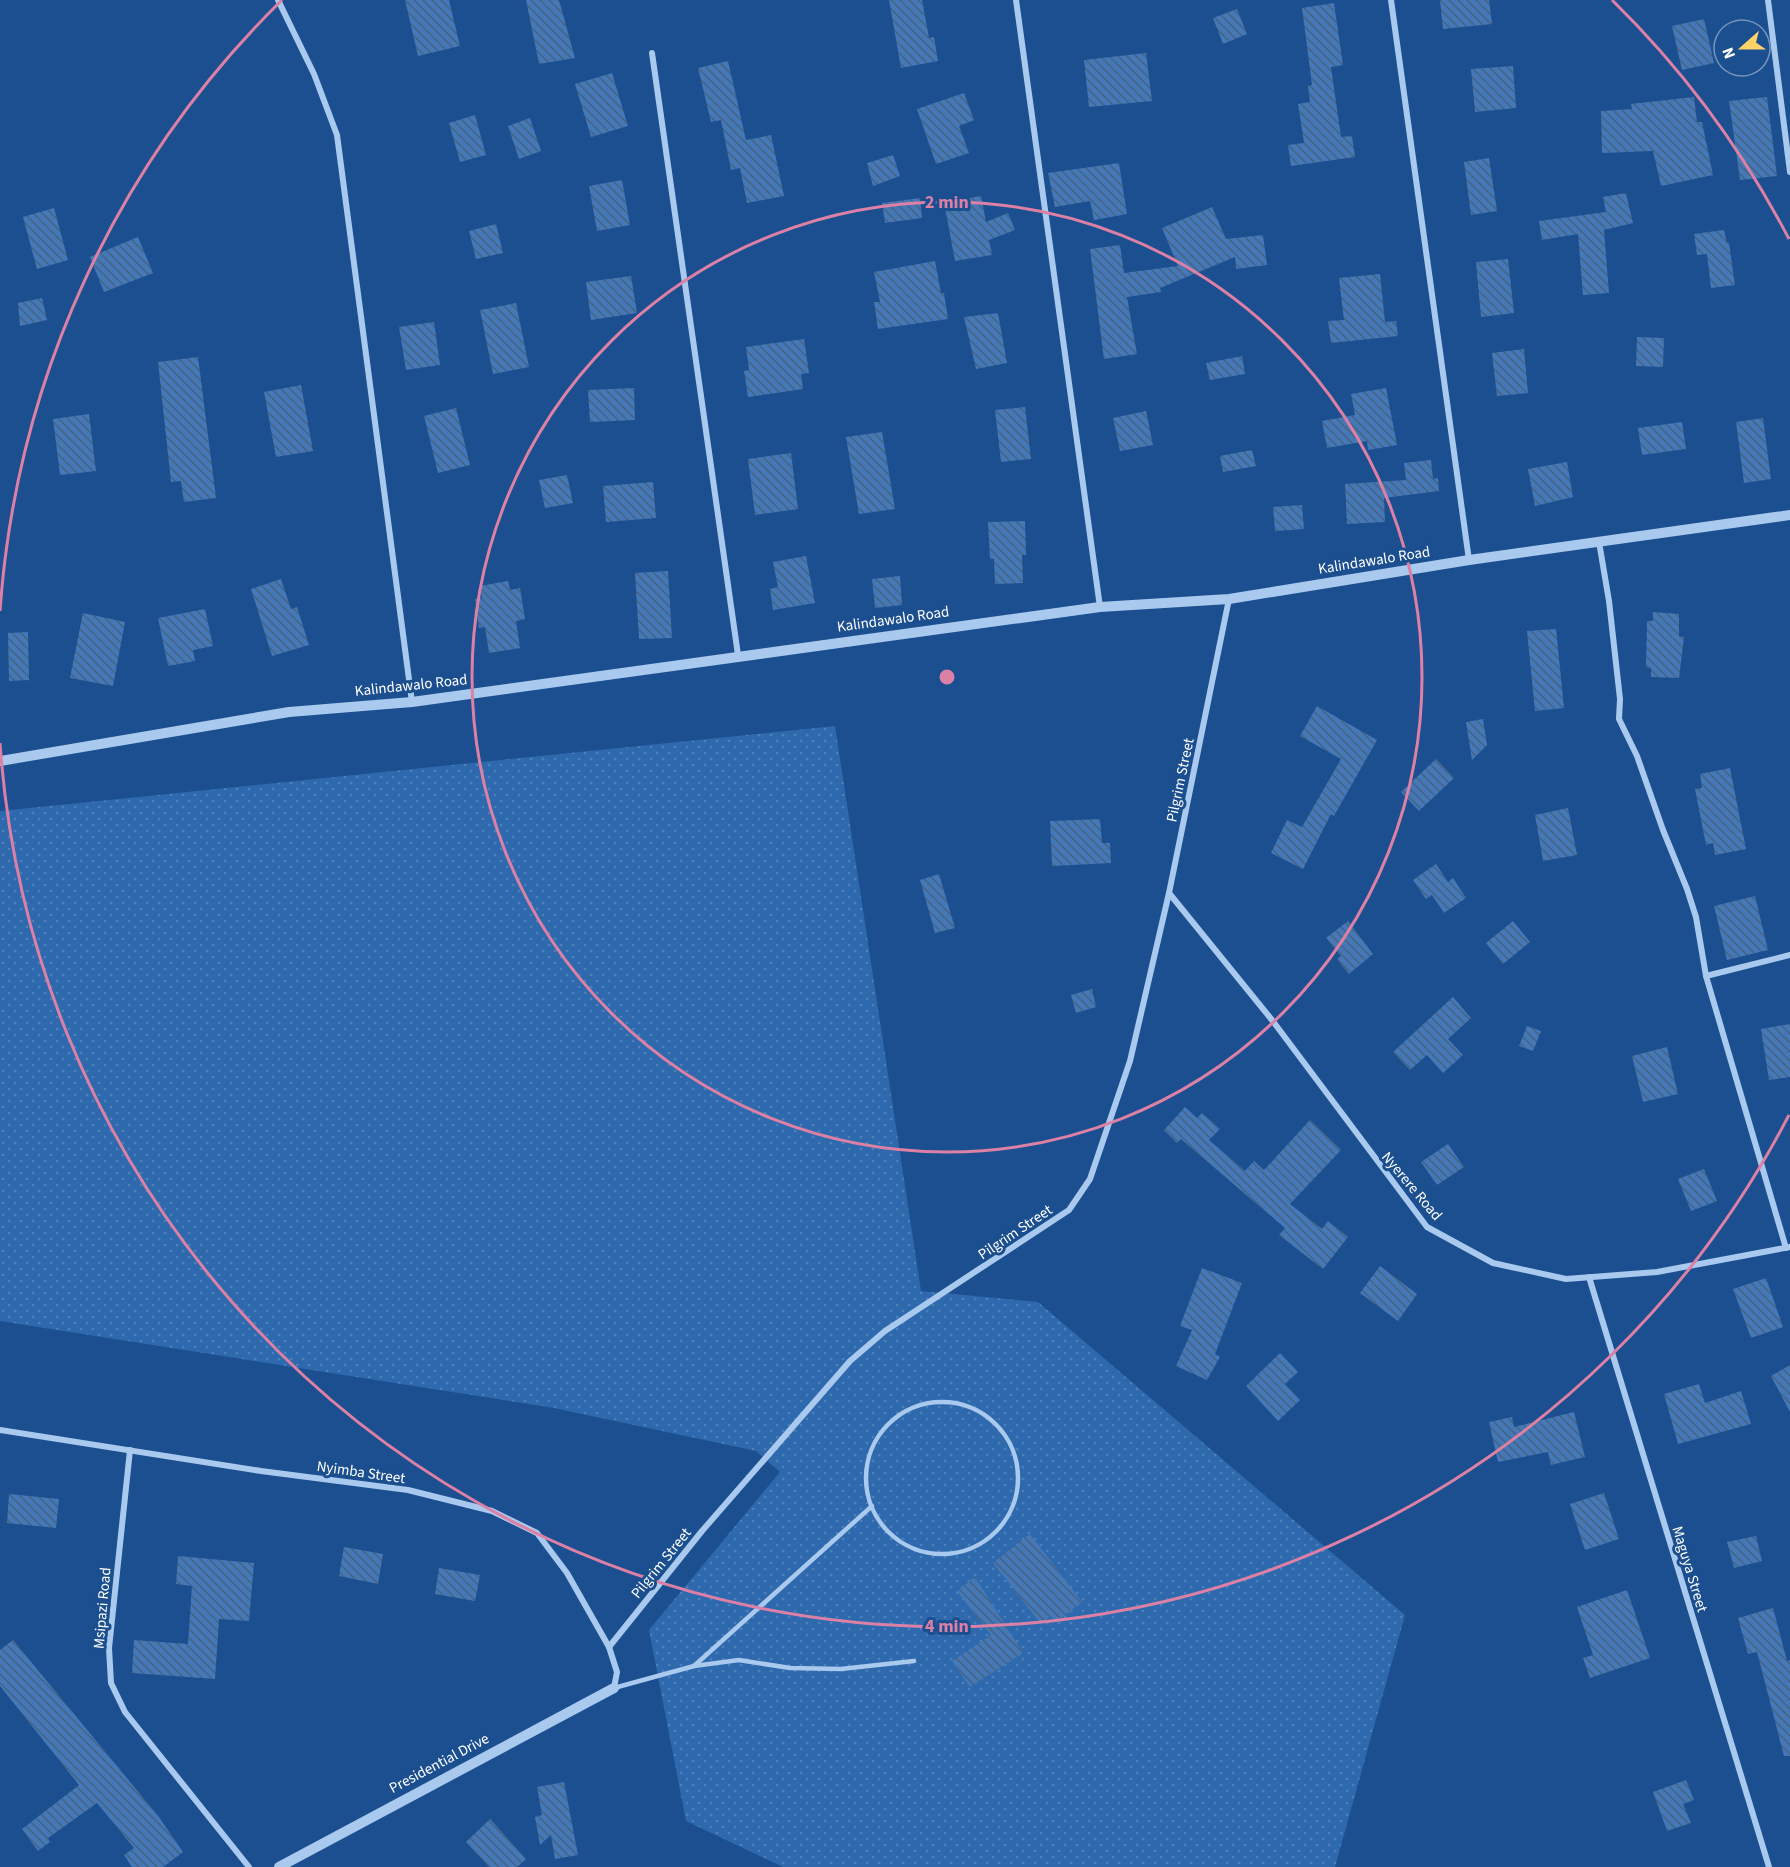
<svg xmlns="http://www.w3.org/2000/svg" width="1790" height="1867" viewBox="0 0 1790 1867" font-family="'Source Sans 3',sans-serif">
<defs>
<pattern id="grass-dots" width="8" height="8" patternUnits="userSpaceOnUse" patternTransform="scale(1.5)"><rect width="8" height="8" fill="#2e69ad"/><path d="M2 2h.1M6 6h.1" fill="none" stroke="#4d80b9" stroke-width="1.8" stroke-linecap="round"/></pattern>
<pattern id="building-back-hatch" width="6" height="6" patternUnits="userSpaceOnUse" patternTransform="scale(1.5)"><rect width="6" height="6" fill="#4478b7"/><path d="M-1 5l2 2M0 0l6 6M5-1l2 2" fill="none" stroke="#486282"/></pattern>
</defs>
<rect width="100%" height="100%" fill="#1b4f8f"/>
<polygon fill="url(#grass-dots)" points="835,726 921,1291 1038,1302 1405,1615 1335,1867 783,1867 686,1821 649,1630 780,1472 756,1451 554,1408 0,1321 0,811"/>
<g fill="url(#building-back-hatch)">
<polygon points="405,0 449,0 460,46 418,56"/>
<polygon points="526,0 559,0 575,58 539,64"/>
<polygon points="889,0 922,0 929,38 934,37 938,61 901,68"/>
<polygon points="1440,0 1489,0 1492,24 1443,29"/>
<polygon points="1334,3 1343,65 1331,67 1341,137 1352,136 1355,157 1291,166 1288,145 1304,143 1298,104 1310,102 1308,86 1312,85 1302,8"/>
<polygon points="1237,9 1247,34 1223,44 1213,18"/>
<polygon points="1704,19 1714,63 1682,70 1672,26"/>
<polygon points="1146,53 1152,101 1089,107 1084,60"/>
<polygon points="728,61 746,140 771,135 784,196 747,203 740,168 731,170 721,120 711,122 698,68"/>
<polygon points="1513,66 1516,108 1475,112 1471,69"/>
<polygon points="612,73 628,126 591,137 575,84"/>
<polygon points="964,93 974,120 959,126 969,153 936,164 917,109"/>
<polygon points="1694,97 1697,122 1702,122 1713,175 1661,186 1653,151 1602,153 1601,111 1632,109 1631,104"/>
<polygon points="1767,97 1777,176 1740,180 1729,101"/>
<polygon points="475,115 486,155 460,162 449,123"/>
<polygon points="530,118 541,151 519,159 508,126"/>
<polygon points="893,155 900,176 873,186 867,163"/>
<polygon points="1489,158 1497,211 1471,215 1464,162"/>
<polygon points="1119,163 1127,214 1094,220 1090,201 1055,207 1048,173"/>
<polygon points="622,180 630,225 597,231 589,186"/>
<polygon points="1626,193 1633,223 1604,230 1609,293 1583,295 1578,234 1542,240 1539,221 1606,212 1603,197"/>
<polygon points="981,196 986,222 1008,213 1015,230 989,240 992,255 955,261 944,202"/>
<polygon points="920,198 922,218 885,223 882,203"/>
<polygon points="1212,207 1226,239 1263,235 1267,265 1236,269 1235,257 1160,288 1161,292 1127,297 1137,354 1104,359 1090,249 1120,245 1124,273 1178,266 1162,228"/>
<polygon points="54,208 68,260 37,269 23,217"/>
<polygon points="496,224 503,253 476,259 469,231"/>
<polygon points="1724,230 1727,243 1729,243 1735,285 1711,288 1707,254 1697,255 1694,234"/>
<polygon points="138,237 153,273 104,292 90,257"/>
<polygon points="1508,259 1514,313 1481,317 1476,262"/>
<polygon points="935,261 941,293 944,293 948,319 878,329 874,302 880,302 874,272"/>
<polygon points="1380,274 1385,322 1396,321 1398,336 1331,343 1328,321 1344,320 1339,278"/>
<polygon points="631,276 637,313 591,320 586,282"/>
<polygon points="42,298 47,320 20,326 18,303"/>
<polygon points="516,303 529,367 493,374 480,310"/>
<polygon points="998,313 1007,363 976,369 964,317"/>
<polygon points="434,322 440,365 406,370 399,327"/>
<polygon points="1637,337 1664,338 1663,367 1636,366"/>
<polygon points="804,339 809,373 801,374 803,389 748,397 744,371 749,370 746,347"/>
<polygon points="1524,349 1528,393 1497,396 1492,353"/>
<polygon points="1242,356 1245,374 1210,380 1206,363"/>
<polygon points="198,357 216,498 184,502 181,481 171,482 158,362"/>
<polygon points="301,385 313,451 276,457 264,392"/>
<polygon points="634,388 635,420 590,422 588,390"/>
<polygon points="1386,388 1397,445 1368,450 1367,441 1327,448 1322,421 1355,415 1351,394"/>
<polygon points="1025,407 1031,459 1001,462 995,410"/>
<polygon points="456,408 470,465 438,473 424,416"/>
<polygon points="1146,411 1153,445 1120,451 1113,418"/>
<polygon points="89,414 96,471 60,475 53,419"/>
<polygon points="1763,418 1771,479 1744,483 1736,422"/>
<polygon points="1682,422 1686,449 1642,455 1638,428"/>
<polygon points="882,432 895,509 859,514 846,437"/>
<polygon points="1252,450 1256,466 1223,472 1220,456"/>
<polygon points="791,453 798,509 755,515 748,459"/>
<polygon points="1431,460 1433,479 1438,478 1439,491 1384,498 1385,522 1347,524 1345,484 1406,480 1404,463"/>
<polygon points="1567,462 1573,497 1535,506 1528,469"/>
<polygon points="567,475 573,503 545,508 539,480"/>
<polygon points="653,482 656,518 606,522 603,486"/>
<polygon points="1302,505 1304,529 1275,531 1273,507"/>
<polygon points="1025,521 1026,555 1022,555 1023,583 995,584 994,559 990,559 988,522"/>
<polygon points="806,556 815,603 773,610 770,589 778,587 773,562"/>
<polygon points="668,571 672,638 639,639 635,573"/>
<polygon points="900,576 902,605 875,608 872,579"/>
<polygon points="281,579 291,609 297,607 309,645 272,656 251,589"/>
<polygon points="508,581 510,590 520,588 525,619 516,621 520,648 489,653 485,627 479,628 475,599 482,598 480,586"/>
<polygon points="205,609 213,646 193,650 195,661 168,666 158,618"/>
<polygon points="1653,612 1679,614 1679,636 1684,637 1679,678 1651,677 1651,668 1646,667 1647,621 1653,621"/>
<polygon points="83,613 125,622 113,686 70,678"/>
<polygon points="1556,629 1564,708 1535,711 1527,631"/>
<polygon points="28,632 29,680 9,681 8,633"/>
<polygon points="1317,706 1377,740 1334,816 1331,814 1303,869 1271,853 1287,820 1302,827 1341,759 1300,736"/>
<polygon points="1483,719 1487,745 1472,760 1466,722"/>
<polygon points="1436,759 1454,778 1419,811 1401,792"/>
<polygon points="1730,768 1746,849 1715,855 1713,843 1706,845 1695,789 1702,788 1700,774"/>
<polygon points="1568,808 1577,855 1543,861 1535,815"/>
<polygon points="1100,819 1102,843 1110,843 1111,863 1052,866 1050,821"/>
<polygon points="1436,864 1448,882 1453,878 1466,898 1444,913 1432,895 1426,899 1413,880"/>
<polygon points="939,874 955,928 935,933 920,880"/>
<polygon points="1755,896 1768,950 1727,960 1714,906"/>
<polygon points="1348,921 1373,954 1349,974 1337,959 1341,956 1326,938"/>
<polygon points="1513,921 1530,942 1503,964 1486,943"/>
<polygon points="1092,989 1096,1007 1076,1013 1071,995"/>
<polygon points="1453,997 1471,1018 1448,1039 1463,1055 1443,1073 1427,1055 1410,1070 1393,1052"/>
<polygon points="1790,1024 1790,1077 1769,1080 1761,1029"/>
<polygon points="1527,1026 1541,1031 1533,1051 1519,1046"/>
<polygon points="1667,1047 1678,1094 1643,1102 1632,1056"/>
<polygon points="1185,1107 1197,1118 1202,1113 1220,1129 1209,1140 1245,1171 1254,1161 1264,1170 1310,1120 1341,1150 1290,1204 1322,1229 1328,1221 1348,1237 1323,1269 1279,1235 1285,1228 1181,1139 1177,1143 1164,1130"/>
<polygon points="1448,1144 1464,1167 1437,1185 1421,1162"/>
<polygon points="1704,1169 1717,1201 1691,1211 1678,1179"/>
<polygon points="1380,1266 1417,1294 1398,1321 1360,1293"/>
<polygon points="1202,1268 1242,1283 1215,1354 1220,1357 1207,1380 1176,1366 1192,1330 1180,1326"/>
<polygon points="1766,1278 1783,1327 1751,1338 1733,1289"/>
<polygon points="1280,1353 1298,1372 1285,1384 1300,1400 1278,1421 1246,1386"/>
<polygon points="1790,1365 1790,1412 1771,1376"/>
<polygon points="1699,1384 1705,1403 1741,1391 1751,1424 1678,1444 1664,1394"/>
<polygon points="1574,1412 1585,1457 1551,1465 1548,1452 1498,1462 1489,1422 1512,1417 1514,1427"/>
<polygon points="1604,1493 1619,1539 1585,1550 1570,1504"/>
<polygon points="9,1494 59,1499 56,1528 7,1523"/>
<polygon points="1030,1534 1082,1602 1056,1622 1051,1616 1041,1624 993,1563"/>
<polygon points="1756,1536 1762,1561 1734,1568 1727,1542"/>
<polygon points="344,1547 383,1554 378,1584 339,1576"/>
<polygon points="178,1556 254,1563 249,1621 219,1619 215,1679 132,1673 134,1640 188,1644 192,1586 176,1584"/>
<polygon points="439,1568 480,1575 475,1601 435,1594"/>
<polygon points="975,1577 1023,1653 970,1687 952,1661 991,1635 957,1591"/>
<polygon points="1627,1590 1650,1658 1590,1678 1583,1658 1593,1655 1577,1607"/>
<polygon points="1773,1608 1787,1661 1790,1660 1790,1756 1784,1756 1757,1652 1748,1654 1738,1618"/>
<polygon points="13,1640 159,1817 183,1852 163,1867 132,1867 124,1855 134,1848 97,1803 48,1838 50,1842 38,1851 22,1829 79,1785 0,1686 0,1650"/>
<polygon points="1686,1780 1694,1800 1683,1804 1691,1823 1667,1831 1653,1792"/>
<polygon points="564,1782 578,1855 555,1859 551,1835 540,1845 535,1817 542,1815 537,1787"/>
<polygon points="490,1819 526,1859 517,1867 489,1867 466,1842"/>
</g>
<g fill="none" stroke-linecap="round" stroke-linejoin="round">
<g stroke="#a9c9ee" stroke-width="4.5">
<circle cx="942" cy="1478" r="76"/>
<polyline points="694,1666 872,1506"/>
<polyline points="614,1688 694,1666 739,1660 790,1668 841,1669 914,1661"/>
</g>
<g stroke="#a9c9ee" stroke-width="6">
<polyline points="278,0 314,74 337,135 412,702"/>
<polyline points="1016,0 1100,607"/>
<polyline points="1391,0 1469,560"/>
<polyline points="1768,0 1790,172"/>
<polyline points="652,53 738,655"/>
<polyline points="1599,542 1609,601 1620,699 1619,719 1637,756 1663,830 1687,889 1696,917 1706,976"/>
<polyline points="1169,893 1272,1020 1427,1227 1493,1263 1566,1279 1657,1272 1790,1247"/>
<polyline points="1786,1248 1706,976 1790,955"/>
<polyline points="1589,1277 1769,1867"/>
<polyline points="0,1430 261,1471 408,1490 492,1511 537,1533 567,1573 609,1647 617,1672 614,1688"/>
<polyline points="130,1450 109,1648 111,1683 125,1712 249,1867"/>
<polyline points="609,1647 702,1531 850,1361 885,1331 1069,1210 1090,1179 1130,1061 1169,893 1229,599"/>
</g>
<g stroke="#a9c9ee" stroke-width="10">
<polyline points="0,761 289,712 412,702 1100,607 1229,599 1469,560 1790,515"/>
<polyline points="279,1867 614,1688"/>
</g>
</g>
<g fill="none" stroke="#dd80a5" stroke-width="3">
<circle cx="947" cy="677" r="475"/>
<path d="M1789 1115A949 949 0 0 1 0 743M0 611A949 949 0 0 1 282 0M1612 0A949 949 0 0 1 1789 239"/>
</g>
<g text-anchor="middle" stroke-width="6" stroke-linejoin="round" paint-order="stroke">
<g font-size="15" fill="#fff" stroke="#1b4f8f">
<text transform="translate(1374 560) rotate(-9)" y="5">Kalindawalo Road</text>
<text transform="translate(893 619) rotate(-8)" y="5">Kalindawalo Road</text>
<text transform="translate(411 685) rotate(-6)" y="5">Kalindawalo Road</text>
<text transform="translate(1180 780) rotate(-78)" y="5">Pilgrim Street</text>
<text transform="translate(1412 1186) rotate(50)" y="5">Nyerere Road</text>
<text transform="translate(1015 1232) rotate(-34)" y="5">Pilgrim Street</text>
<text transform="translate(361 1472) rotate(8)" y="5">Nyimba Street</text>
<text transform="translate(661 1563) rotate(-51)" y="5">Pilgrim Street</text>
<text transform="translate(1690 1569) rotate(73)" y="5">Maguya Street</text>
<text transform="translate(102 1608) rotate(-85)" y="5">Msipazi Road</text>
<text transform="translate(439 1763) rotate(-28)" y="5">Presidential Drive</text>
</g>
</g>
<circle cx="947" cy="677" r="9" fill="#dd80a5" stroke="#1b4f8f" stroke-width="3"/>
<g font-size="18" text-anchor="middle" font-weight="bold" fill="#dd80a5" stroke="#1b4f8f" stroke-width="6" stroke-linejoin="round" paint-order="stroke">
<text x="947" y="208">2 min</text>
<text x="947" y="1632">4 min</text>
</g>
<g transform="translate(1742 48) rotate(249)"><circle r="28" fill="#1b4f8f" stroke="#7695bc" stroke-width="1.5"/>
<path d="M0-4.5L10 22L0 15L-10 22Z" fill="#ffd166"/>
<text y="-9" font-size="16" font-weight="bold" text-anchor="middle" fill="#ffffff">N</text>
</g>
</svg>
